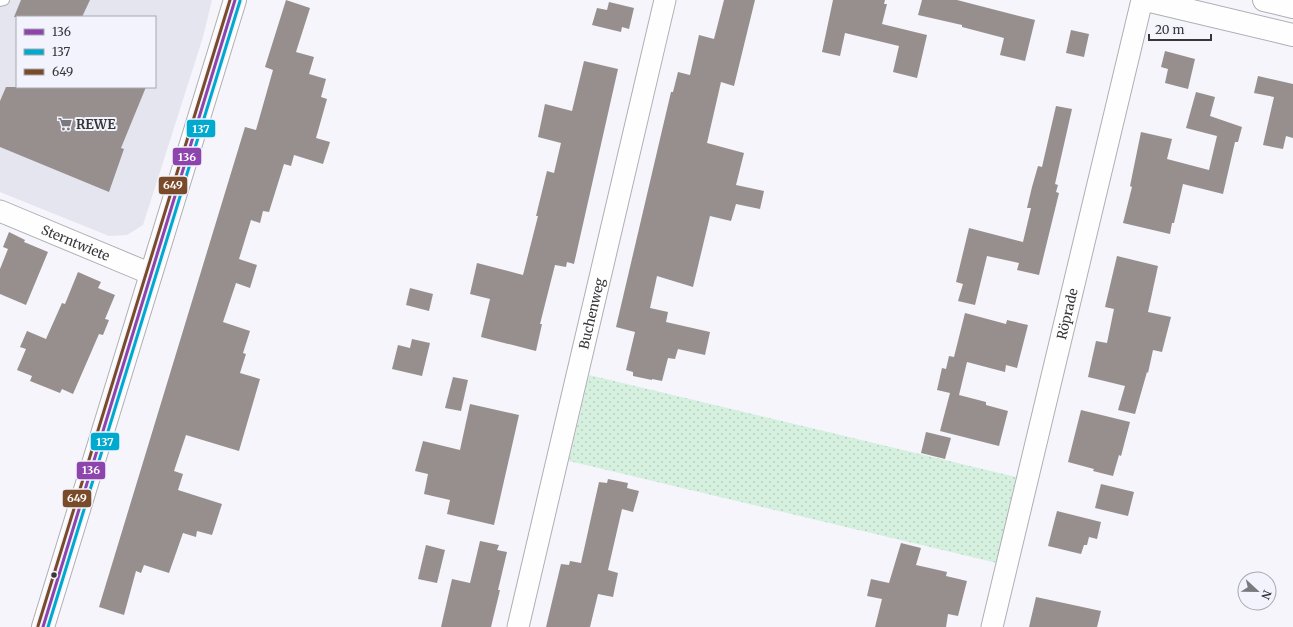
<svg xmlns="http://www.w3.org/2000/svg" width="1293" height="627" viewBox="0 0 1293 627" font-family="Merriweather,serif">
<defs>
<pattern id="park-dots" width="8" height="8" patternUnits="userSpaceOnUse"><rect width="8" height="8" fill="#d6f0e0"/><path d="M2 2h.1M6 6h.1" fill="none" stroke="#b8cec1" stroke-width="1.8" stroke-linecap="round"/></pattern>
</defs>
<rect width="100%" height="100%" fill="#f5f5fb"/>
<path fill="#e5e5f0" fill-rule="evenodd" d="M0,0H212L203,37L143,225L127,235L109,236L0,192ZM17,17H155V87H17Z"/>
<polygon fill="url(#park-dots)" points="589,375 1016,477 997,563 569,461"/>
<g fill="#968f8d">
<polygon points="21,0 90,0 82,17 14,17"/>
<polygon points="286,0 310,8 296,52 314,57 309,74 326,79 321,97 327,99 316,138 330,142 323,164 294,155 291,166 284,164 269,212 263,211 260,223 251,220 239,259 257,265 250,288 236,283 223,322 250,331 243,353 246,354 240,373 260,379 239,451 186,435 174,471 183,474 178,490 222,504 212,535 197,531 196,537 183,533 169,573 144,565 141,573 136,571 124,615 99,607 245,127 256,130 273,70 265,67"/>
<polygon points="724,0 755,0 734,86 721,82 707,143 744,153 736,185 764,191 760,209 736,204 731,221 710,216 693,287 657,276 650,308 668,312 666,322 710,332 705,355 678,349 675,359 668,358 662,381 652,379 652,380 633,376 633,372 626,370 635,332 616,327 671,92 673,92 678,72 690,75 699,35 714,39"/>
<polygon points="833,0 885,0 884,4 887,4 882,24 927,35 917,78 893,72 899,46 845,33 840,56 822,52"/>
<polygon points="922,0 957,0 1035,20 1025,61 1000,55 1004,38 962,27 962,25 918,15"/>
<polygon points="609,2 634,8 629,29 622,27 621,32 592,25 597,8 607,10"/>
<polygon points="1071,30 1089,34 1084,57 1066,53"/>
<polygon points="1165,51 1195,59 1188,89 1165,83 1168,69 1161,67"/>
<polygon points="584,61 618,69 574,264 567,262 566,267 555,265 540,324 542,324 536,351 481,337 490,299 470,294 477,263 523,275 538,216 536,216 547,171 554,173 561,143 538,137 545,104 572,111"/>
<polygon points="1258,76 1293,84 1293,138 1286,136 1283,149 1263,145 1274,97 1254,93"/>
<polygon points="6,87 146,87 121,148 124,149 109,192 0,147 0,101"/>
<polygon points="1196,92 1215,97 1210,116 1242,127 1238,142 1235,142 1223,194 1183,184 1174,223 1172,223 1170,234 1123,223 1132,187 1130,186 1141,132 1172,139 1167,159 1209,170 1217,136 1186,128"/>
<polygon points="1056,106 1072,109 1055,184 1058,185 1056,192 1059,193 1039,275 1017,270 1019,263 987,256 975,305 958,301 963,284 956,282 969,228 1023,242 1031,208 1027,208 1032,187 1038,166 1042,167"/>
<polygon points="9,232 25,240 24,242 48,252 26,305 0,294 0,269 8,249 3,247"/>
<polygon points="1117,256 1158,266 1148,312 1171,317 1162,352 1153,350 1148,373 1147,372 1135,414 1118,410 1125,386 1088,377 1096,341 1107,343 1114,309 1105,307"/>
<polygon points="78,272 101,282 98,288 115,295 105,319 109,320 103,335 99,334 73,394 62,389 60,393 30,381 32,376 17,370 26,349 20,347 27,331 46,339 62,303 65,304"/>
<polygon points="410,288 433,294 429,311 406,305"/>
<polygon points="965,313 1006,324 1007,320 1028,325 1017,368 1006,365 1005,372 967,362 959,395 986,402 986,405 1008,411 999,446 940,431 950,393 937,390 942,368 946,369 949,356 954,357"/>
<polygon points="412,339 430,343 422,376 392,369 398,345 410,348"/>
<polygon points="453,377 468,380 461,411 445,408"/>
<polygon points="470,404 519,415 494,525 447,514 450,500 424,494 428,474 415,471 423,441 460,450"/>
<polygon points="1081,410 1130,422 1121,456 1119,455 1113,476 1093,471 1094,469 1068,462"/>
<polygon points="926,432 951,438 945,459 921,453"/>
<polygon points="608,479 628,483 627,488 639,491 633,512 622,509 608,570 618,573 613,597 598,594 590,627 546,627 561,564 569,565 570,561 581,563 599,482 607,483"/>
<polygon points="1101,484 1134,492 1128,516 1095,508"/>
<polygon points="1057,511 1101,522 1097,539 1089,537 1087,545 1084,545 1081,554 1048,546"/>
<polygon points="480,541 499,545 497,550 507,552 498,590 500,590 491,627 441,627 452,579 470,583"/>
<polygon points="901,543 921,548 916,565 947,572 946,576 967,581 958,616 948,614 946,627 875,627 882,599 867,596 871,579 889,583"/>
<polygon points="426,545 445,550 437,583 418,579"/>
<polygon points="1036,597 1101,611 1097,627 1029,627"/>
</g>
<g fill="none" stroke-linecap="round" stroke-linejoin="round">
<defs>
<polyline id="service" points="0,1 4,0"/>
<g id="minor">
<path id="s1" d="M0,211L151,274"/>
<path id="s2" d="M518,627L665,0"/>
<path id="s3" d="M992,627L1142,0"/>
</g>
<g id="tertiary">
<polyline points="1146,0 1293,35"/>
<polyline points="1264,0 1293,7"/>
</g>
<polyline id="secondary" points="43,627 235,0"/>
</defs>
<use href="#service" stroke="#afafb4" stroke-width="12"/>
<use href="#minor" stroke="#afafb4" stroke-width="23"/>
<use href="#tertiary" stroke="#afafb4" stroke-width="24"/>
<use href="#secondary" stroke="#afafb4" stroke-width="24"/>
<use href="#service" stroke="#fefefe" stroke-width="10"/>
<use href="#minor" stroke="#fefefe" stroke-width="21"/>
<use href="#tertiary" stroke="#fefefe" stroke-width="22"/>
<use href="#secondary" stroke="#fefefe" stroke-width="22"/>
<defs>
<polyline id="bus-1" points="43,627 235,0"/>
<polyline id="bus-2" points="48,627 240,1"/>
<polyline id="bus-3" points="38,626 230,0"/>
</defs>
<use href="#bus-1" stroke="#f3f3fd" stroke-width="6"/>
<use href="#bus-2" stroke="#f3f3fd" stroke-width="6"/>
<use href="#bus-3" stroke="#f3f3fd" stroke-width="6"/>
<use href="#bus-1" stroke="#8e44ad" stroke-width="3"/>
<use href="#bus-2" stroke="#00a9ce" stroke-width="3"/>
<use href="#bus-3" stroke="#7a4b2a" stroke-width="3"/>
</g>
<defs>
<symbol id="supermarket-bare" viewBox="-9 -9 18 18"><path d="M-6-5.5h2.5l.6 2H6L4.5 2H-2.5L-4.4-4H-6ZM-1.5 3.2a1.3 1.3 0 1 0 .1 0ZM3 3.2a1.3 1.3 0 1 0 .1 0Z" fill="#7a7a7e" stroke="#f3f3fd" stroke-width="2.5" paint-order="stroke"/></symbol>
</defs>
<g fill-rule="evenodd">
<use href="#supermarket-bare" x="55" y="114" width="20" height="20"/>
</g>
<circle fill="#37373a" stroke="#f3f3fd" stroke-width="1.5" cx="54" cy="575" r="3.5"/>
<g text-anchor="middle" stroke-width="4" stroke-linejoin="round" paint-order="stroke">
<g font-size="13" font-weight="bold" fill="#37373a" stroke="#f3f3fd" text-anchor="start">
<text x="76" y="129">REWE</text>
</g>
<g font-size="13" fill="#37373a" stroke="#f3f3fd">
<text dy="5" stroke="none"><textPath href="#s1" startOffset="82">Sterntwiete</textPath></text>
<text dy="5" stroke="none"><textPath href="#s2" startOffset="322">Buchenweg</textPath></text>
<text dy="5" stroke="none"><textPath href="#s3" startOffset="322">Röprade</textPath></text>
</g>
</g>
<g stroke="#f3f3fd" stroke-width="1.5">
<rect x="186" y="119" width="30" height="19" rx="4" fill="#00a9ce"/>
<rect x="172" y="147" width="30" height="19" rx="4" fill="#8e44ad"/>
<rect x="158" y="176" width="30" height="19" rx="4" fill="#7a4b2a"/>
<rect x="90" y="432" width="30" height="19" rx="4" fill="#00a9ce"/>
<rect x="76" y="461" width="30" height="19" rx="4" fill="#8e44ad"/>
<rect x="62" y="489" width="30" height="19" rx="4" fill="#7a4b2a"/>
</g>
<g font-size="11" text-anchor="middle" font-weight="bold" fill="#fff">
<text x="201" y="133">137</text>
<text x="187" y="161">136</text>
<text x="173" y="189">649</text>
<text x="105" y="446">137</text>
<text x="91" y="474">136</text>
<text x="77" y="502">649</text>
</g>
<rect x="16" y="16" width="140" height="72" fill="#f3f3fd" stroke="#a8a8af"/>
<rect x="24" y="29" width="20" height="6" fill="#8e44ad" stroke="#a8a8af"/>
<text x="52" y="36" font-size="12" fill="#37373a">136</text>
<rect x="24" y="49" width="20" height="6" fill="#00a9ce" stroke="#a8a8af"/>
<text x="52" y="56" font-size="12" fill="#37373a">137</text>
<rect x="24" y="69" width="20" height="6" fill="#7a4b2a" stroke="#a8a8af"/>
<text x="52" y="76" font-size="12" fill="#37373a">649</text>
<g transform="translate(1257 591) rotate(112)"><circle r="19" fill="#f3f3fd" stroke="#a8a8af"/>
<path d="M0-3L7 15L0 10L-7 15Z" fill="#7a7a7e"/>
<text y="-6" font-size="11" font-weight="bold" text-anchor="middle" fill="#37373a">N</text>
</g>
<path d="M1149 34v6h62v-6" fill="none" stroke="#37373a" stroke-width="2"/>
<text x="1155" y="34" font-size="12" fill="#37373a" stroke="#f3f3fd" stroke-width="3" paint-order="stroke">20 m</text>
</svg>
